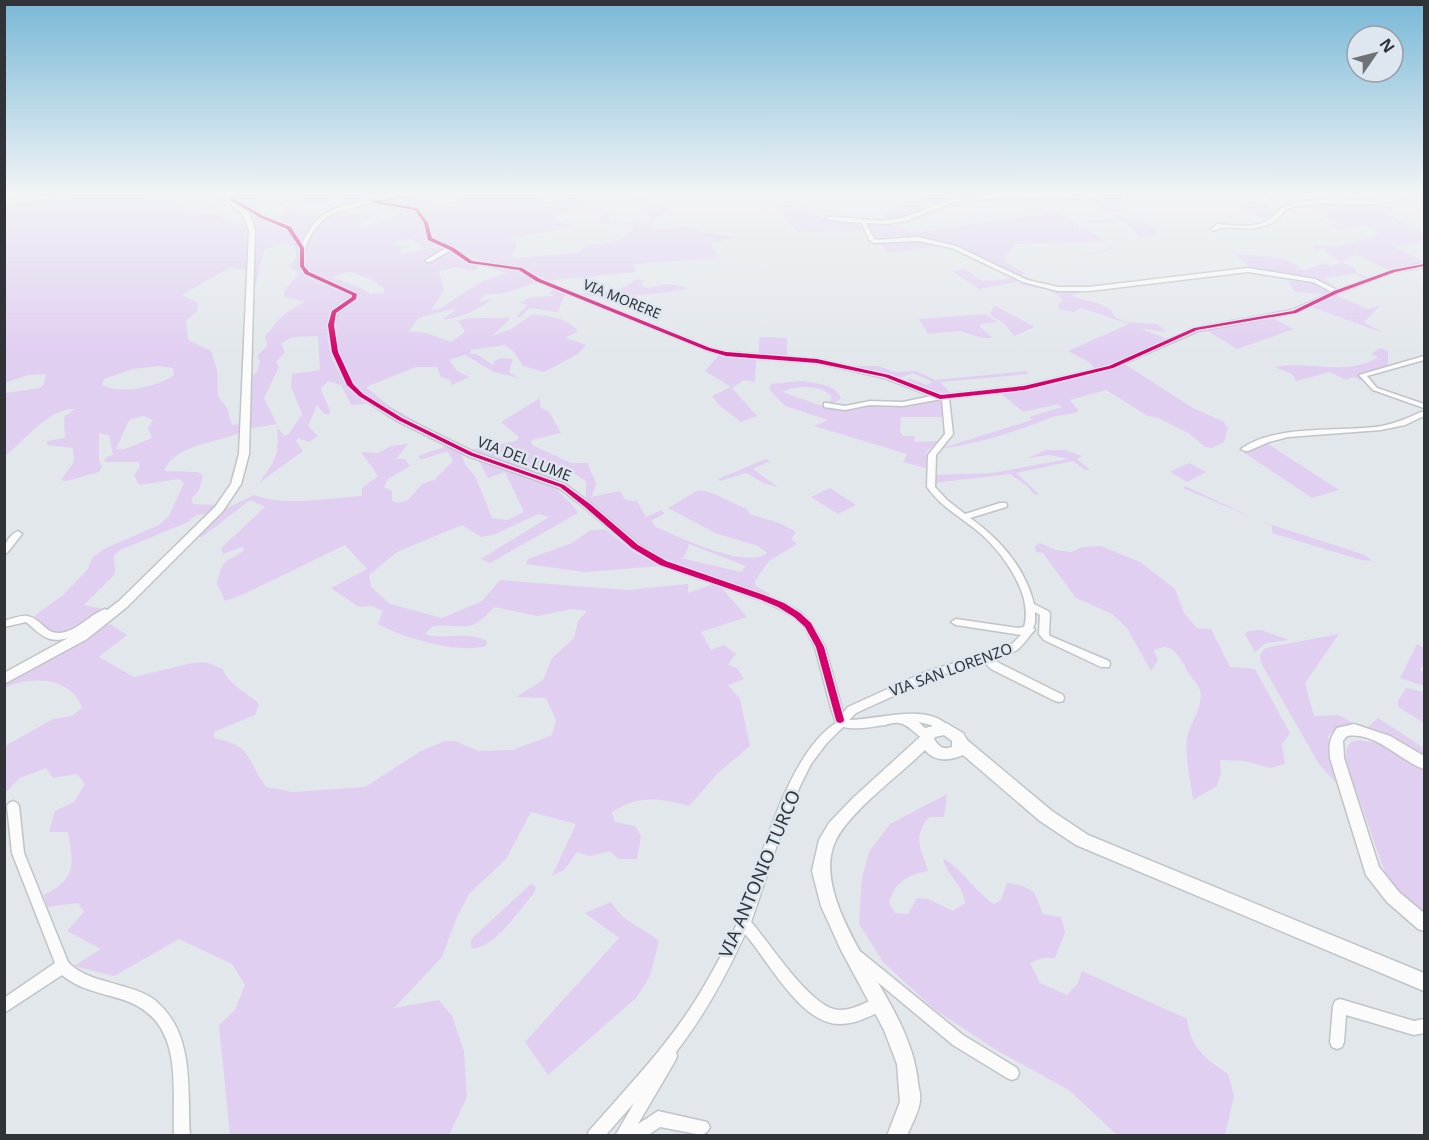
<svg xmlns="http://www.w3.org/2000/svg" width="1429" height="1140" viewBox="0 0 1429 1140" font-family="'Noto Sans',sans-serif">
<rect width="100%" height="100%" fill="#e2e7ec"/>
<g fill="#e1cff2" fill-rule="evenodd">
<path d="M93,193L146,194L154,198H168L169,193H173L176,204C186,210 207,216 217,213L213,207L223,211L219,216L236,225L246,222V270L229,268L182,295L198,303L197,311L186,321L188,340L211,351L217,370L218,396L227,408L232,425L239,424V433C214,444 175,444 164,471L197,472L203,475L199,490L191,499L193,504L216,505L207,514L196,515L188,522L120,550L114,555L115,574L84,605L104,609C93,619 68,638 52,632C45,630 39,621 34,616L63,595L87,570L93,557L104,549L159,525L169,516L184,483L179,479L139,485L134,475L140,467L139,462H104L106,457L113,455L109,435L99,433V461L102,467L99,472L66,481L61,480L74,462L73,448L47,445V441L65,438L64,417L75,409C50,407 24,441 5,456V393L40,388L44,384L46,374L28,375L5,383V204ZM159,366L173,368L174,375C158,387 121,395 102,385L104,379L133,369ZM143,416L153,420L148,428L152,438L125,449H116L129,420Z"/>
<polygon points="255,193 254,195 258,195 258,204 254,207 270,219 284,215 283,207 286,206 298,212 318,210 307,213 314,213 318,216 302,244 293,228 256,212 228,194"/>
<polygon points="287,193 423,193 355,202 333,198 323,205 298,203 300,196 293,194 289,197 292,199 285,204 277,205"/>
<path d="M444,193H446L430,200C440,208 453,202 462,195L450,193H537V198L544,200V202L567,197V193H577L576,197L647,193L645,196L584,203V208H607C591,213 572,210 555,215L558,222L576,227L510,238L517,243L516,249L511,254L514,258L580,253L586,245C611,243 620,244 636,225L601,224L602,212H609L610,223L643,222L649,220L650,216L646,211L652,204L667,209C662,217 654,219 649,228L652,230L694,226L697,231L738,237L711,243L719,258L635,264L636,272L545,281L527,270L492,264L472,257L465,250L436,240L419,209L376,203Z"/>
<polygon points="919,193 1099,194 1093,198 1104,193 1143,193 1131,197 1118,194 1124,199 1122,210 1111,213 1142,221 1158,229 1153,237 1140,237 1124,221 1096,224 1078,222 1119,218 1105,212 1090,198 1000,196 953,201 901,219 876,221 886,216 884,211 901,205 932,205"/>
<polygon points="1337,193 1369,200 1356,201 1380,209 1424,233 1424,241 1394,247 1424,261 1424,264 1390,271 1356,254 1342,262 1355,268 1357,273 1371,278 1367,280 1355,274 1324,278 1331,284 1324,285 1333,292 1301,308 1277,314 1294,309 1325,294 1295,292 1288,281 1301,280 1251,269 1235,254 1283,258 1302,268 1296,269 1306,270 1323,263 1331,266 1341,262 1325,252 1327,248 1316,250 1312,246 1336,247 1380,235 1364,224 1340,230 1330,226 1336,222 1305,203 1348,200"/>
<polygon points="1251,201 1263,203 1279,214 1274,221 1250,215 1245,206"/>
<path d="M240,204C267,224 302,223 298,265L308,278L352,294L350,299L329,315C322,353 339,379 366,404L351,405L341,385L328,381L321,388C323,398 329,404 330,414H324L317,405L308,426L318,436L309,442L298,438L296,441L303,451L259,483C275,461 280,455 277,426L284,436L289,434L302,414L291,387L292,374L320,370L318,336L293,337L281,343L285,352L276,362L279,367L264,398L277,424L248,429V381L257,372L260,361L257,356L267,346L265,336L283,315L305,301L284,297V291L298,275L295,270L288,267L296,258L295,247L283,242L264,250L252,301L255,232L252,218Z"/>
<polygon points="785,205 800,206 823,218 861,223 866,231 797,232 784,217 784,209 779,207"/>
<path d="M389,207L412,210L379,213L356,227C377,228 394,211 415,211L421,220L426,239L437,245L424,248L411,239L395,241V246L411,247L399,250L403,254L440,246L468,263L479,266L476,267L478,269L470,271L457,267L439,271L444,290L431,310L441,308L481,282L506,273L488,267L518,271L538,282L505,293L484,295L479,302L493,299C482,307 456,321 443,319L456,310L452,309L418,318L409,331L426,333L451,342L465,332L458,321C475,314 490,321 508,317L510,319L492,336L511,329L533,314C551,317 566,317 578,331L565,338L586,345L578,354L544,372L523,366L514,352L505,345L471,350L470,354H476L493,365L494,361L501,358L513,359L509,372L519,378L494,372L465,355L449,360L457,371L469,377L452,385L450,380L441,377L437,367H416L366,387L388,405L443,437C399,418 346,398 337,345C336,335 332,322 337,313C342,305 353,303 357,295C346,282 321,284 307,270L306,243L326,214L344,210L342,212L361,213ZM349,272L369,278L384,288V293L370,294L359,287L331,277Z"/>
<path d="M1057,212L1107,242C1109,244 1112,246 1110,249L1104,251L1053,262L1106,250L1110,246L1106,241L1016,244L1004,258L1006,263L1025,273L1022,275L1040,283L1075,289L1113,285C1065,292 1040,288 997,267C983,260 970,251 955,247C938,242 921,239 905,238C899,237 887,242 876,242L866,224L893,221L911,233Z"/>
<polygon points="916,239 938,244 933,247 890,253 878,243"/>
<polygon points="965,269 982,281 1017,278 1023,281 979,289 952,271"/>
<path d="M637,279L643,280L641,285L646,288L669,284L688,288C672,294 594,300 580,294L619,290Z"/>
<polygon points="1025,282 1053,289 1079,291 1081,293 1070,296 1098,303 1111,310 1115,317 1126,322 1157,324 1166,332 1139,328 1165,338 1180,335 1096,370 1089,362 1068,351 1129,324 1081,308 1074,312 1060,310 1058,305 1063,301 1058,295 1048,290 1017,284"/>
<polygon points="555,288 572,295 564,296 558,312 529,308 521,317 516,317 527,305 520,303 531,297 554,296 549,293"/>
<polygon points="1335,295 1368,309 1381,305 1364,322 1383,333 1312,307"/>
<polygon points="994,305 1035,327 1014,336 1004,323 990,315"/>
<polygon points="986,314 997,322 980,324 980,327 993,338 983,338 960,331 928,334 919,319"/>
<polygon points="1274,319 1294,329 1237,349 1203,328 1241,325 1240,323"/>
<polygon points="759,337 787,338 787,356 759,355"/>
<path d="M1380,348L1388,351V366L1360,373L1364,382L1354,377L1346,380L1330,372L1296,381L1292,374L1274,367C1309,360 1348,377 1378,357L1371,354Z"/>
<polygon points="720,354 759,358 756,362 755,382 744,380 732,388 757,416 741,422 719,405 712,396 731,387 705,371"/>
<path d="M1123,363L1193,408L1224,422L1228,428L1224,442L1212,448L1205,447L1190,434L1158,418L1148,416L1106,390L1070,400L1079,411C1070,416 1057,414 1047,419C1012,433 977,444 939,449L1032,420L1029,417L1062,407L1058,404L1023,412L998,391L1048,385Z"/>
<polygon points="846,366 878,366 895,372 916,371 935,380 1027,371 1028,374 940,382 951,393 933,393 906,381 909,378 927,385 932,382 913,373 900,378"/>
<path d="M801,381C814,383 836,384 841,398L834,403L830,402L832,397C823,384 795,385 782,392L819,405L844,409L869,404L909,405L942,400L944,417H901L900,432L903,436H915L914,442L938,441L926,452V468L903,462L907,454L814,426L828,420L785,406L769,389L771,384Z"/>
<path d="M540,398V407L549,412L561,433L531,440L532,445L571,463H588C591,481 602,475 591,497L620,491L625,500L637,501L646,517L661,510L665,513L651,521L656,527C679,537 747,570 767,553L758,546L715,533L668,508C678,503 688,495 697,491C708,487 733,505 746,508L750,514L782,524L796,532L791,539L797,544L769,561L755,581L756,586L770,594L767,598L686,570L648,553L586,501V481L565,468L559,480L488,459L469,450L516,441L519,437L501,422ZM689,544L746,566L741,572L681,558L685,556Z"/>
<polygon points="1265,442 1339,490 1312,498 1243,452"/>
<path d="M408,444L396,459H405L410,466L388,479L384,487L392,491V501L398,503L408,500L422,484L434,480L453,461L448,452C438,452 430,459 420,459L418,456L450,445L460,450L465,464L476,478L492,518L507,520L524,512L505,472L488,478L479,461L555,485C561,497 572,501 578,513L490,563L481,559L549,517L538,514L493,535L481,537L462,525L397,552L369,575L371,587L390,604L442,618L482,601L500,580L627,590L688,584V593L714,584L721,587L747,617L701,632L711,650L724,645L736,654L728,665L737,668L744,679L728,685L740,699L750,746L718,773L689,806C659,798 639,795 612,812L615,822L635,826L641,836L637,859H618L610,851L590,856L577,852L564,870L552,876L576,824L531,812L506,859L469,894L457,917L442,957L394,1008L439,1000L452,1016L464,1051L467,1097L449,1135H230L219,1025L235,1010L245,985L232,964L179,939L114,976L74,966L101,949L67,931L84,912L78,903L47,907L44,895C76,879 74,865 68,832H49L55,811L74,802L85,784L77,774L53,778L46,768L20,778L5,793V746L53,719L72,716L82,708C73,677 29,675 5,688V682L110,624L127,635L99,657L134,677L192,663L205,662L223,669C226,683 248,693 259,704L255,715L214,732V738C253,746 245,758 266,787L293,792L365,787L421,751L445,741H455L479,751L513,750L552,735L556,720L546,698L516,697L543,680L552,658L574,638L578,621L587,611L571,609L538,616L494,607C469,636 466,623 433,626L425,634C445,641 467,630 487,641L486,646C457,654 404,638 378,624L383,611L372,606L359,607L331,588L367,569L345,545L244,594L225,601L217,583C225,554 223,566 244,550L242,547L223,554L221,548L265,507L250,500L202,537H196L221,511L254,495C286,507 328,498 362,496V488L378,476L361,452L378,453L391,446Z"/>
<polygon points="1046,450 1065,450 1082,456 1077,459 1090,470 1085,470 1073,461 1016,473 1039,494 1035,495 1027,486 1010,474 934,483 934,475 991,473 1069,459 1049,455 1028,458"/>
<polygon points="766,459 770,461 753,469 778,487 763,483 747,473 720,481 718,479"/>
<polygon points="1189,463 1206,472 1187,482 1170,472"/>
<polygon points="1185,486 1260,521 1365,555 1372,561 1361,560 1272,533 1272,526 1183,488"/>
<polygon points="830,488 856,505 838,514 811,497"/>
<polygon points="605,529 634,552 661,566 585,572 526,564 528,559 572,543 591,530"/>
<path d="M1040,543L1056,550L1071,552L1082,547L1101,546L1140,562L1175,589L1184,613L1197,628L1211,629L1230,667L1255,669L1290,733L1282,744L1285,764L1271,768L1245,761L1220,760L1221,773L1217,786L1193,800C1191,782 1185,759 1187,740C1188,724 1204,709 1200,691C1199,686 1193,680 1190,675C1182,663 1173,637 1154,651L1158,660L1151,671L1127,628L1112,614L1076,598L1043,553L1036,552L1035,546Z"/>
<polygon points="1261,630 1289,640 1266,643 1255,652 1245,634 1248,631"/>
<polygon points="1339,634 1305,683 1314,716 1339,715 1358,726 1337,728 1328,736 1337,784 1319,764 1261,663 1260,655 1265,648 1270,647"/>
<polygon points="1417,644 1424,648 1424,665 1420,670 1424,672 1424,686 1400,678"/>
<polygon points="1406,688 1424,692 1424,723 1398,707 1398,701"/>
<polygon points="1378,718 1424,748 1424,757 1395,737 1368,727"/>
<polygon points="1358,740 1386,744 1424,771 1424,914 1412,905 1387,878 1346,762 1346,750 1351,742"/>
<path d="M947,794L944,817H929C912,838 921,848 928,871C908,874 894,883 889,903L895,913L908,914L917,898L928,899L953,911L965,903C963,884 947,876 943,859C956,862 977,894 994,904L1001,900L1007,883L1021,885L1034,892L1043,914L1061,917L1065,932L1055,958H1043L1030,963L1040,983L1067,995L1078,983L1082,971L1187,1019C1191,1049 1205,1058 1228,1074L1234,1096L1225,1135H1117L1069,1090L998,1051L934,1009L883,962L859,924L862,878L869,852L890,824Z"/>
<path d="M531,884L536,887L534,893C520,909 493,951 471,948V939Z"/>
<path d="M611,902C623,923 640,925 659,941L650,976L636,998L548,1075L525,1042L619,938L585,913Z"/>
</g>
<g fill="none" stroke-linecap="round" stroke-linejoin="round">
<defs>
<g id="minor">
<polygon points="73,193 83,193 4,204 4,201"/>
<polygon points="135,193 157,193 155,194 137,194"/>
<path d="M424,193H433L381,202L418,208L429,223L432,238L453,247L473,261L522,268L540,279L710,348L726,352L817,359L889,375L941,395L1024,386L1109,366L1194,328L1292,310L1332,292L1313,282L1248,272L1089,291H1058L1023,282L952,248L918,241L874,243L869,240L862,223L829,220L826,218L827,217C848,216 870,222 891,220C913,218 931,204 952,200C997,191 1044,195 1089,197L1099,193H1104L1090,199L1004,198L953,202L906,221L887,224L866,223L874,239L877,240L918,237L956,246L1027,280L1058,287H1089L1248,268L1315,279L1337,290L1392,270L1424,263V267L1395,272L1339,293L1296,313L1198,331L1113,368L1024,390L949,398L953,434L936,455L935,487L947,500L965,514L1000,503H1006L1007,505L1006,507L970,518C1000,539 1025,568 1034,604L1048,611L1050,613L1049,634L1050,636L1109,661L1110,664L1109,667H1101L1044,640L1039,634L1040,615L1035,612V623L1033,628L1035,630C1029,635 1025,644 1017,650C1011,654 1000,656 992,658L999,663L1063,695L1064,698L1063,701L1059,702L1055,701L991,669L983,661L933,678L856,713L849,720C879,720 930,701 951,729L950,732L946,733L931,725L919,722L932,736L931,739C919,742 912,725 899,723C895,722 889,724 885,725C871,727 856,730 843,727L826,744L811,764L800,786L779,839L751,922C770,943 811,1009 839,1010C854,1010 866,1002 879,997L884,999L886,1004L884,1009C871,1016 856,1024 840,1024C801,1025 768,960 745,934C726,976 704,1016 676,1052L677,1056L675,1061L638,1124L658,1111L707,1122L710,1127L707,1132L702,1135L660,1127L647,1136H615L634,1103L605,1136H587L589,1131C631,1083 676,1037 707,981C720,958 733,935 742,912C761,859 788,753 836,723L831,708L815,647L805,627L794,617L778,608L758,599L660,565L632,548L584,507L559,488L468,456L397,421L359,396L347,385L332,352L328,325L332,311L351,297L352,295L305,274L299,266V248L287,229L260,218L229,199L233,198L264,216L291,227L302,244C307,234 312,224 320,217C338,202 399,196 424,193ZM372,203L414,210L423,223L428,240L446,248L426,260V262H430L451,250L469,263L518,270L536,281L706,350L726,356L817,363L885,378L931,396L903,402L870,401L845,406L827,403H824V407L845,410L870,405L903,406L942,399L945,434L928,455L927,487C941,507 962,518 980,533C999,550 1017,574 1024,599C1026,609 1027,618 1024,627L1018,628L956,619L951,622L956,625L1021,635L1010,646L925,672L848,707L843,713L825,647L811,623L800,612L784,603L765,595L666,561L638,544L590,503L565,484L474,452L403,417L363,394L353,384L338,352L334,325L337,313L356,299L358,294L309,272C296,254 313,225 330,215C342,208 358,207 372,203Z"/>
<path d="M1407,193H1412C1378,214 1336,197 1299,206C1295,206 1289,208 1285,210C1284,211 1281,215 1279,217C1273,224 1264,227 1255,228C1242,230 1224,224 1214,231L1211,229L1217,224C1233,225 1252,229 1267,221C1273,218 1276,213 1280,209C1284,206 1293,204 1298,203C1335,194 1370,208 1407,193Z"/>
<polygon points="1424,356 1424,360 1367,376 1377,388 1424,404 1424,408 1373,390 1359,375"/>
<path d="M1421,412H1424V416L1405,425L1381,430L1288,437L1269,442L1248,451H1245L1241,449C1277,423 1340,433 1382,426C1396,423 1408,418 1421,412Z"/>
<path d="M18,531L22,534L7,553L4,554C4,544 9,535 18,531Z"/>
<path d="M105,609L110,612C98,625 68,644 50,639C40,636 34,628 26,622L4,627V621C11,619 21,615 27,616C41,618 45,634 60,633C78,631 89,615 105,609Z"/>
<path d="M13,801L17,803L19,806L24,853L68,962C82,977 103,980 122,986C135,990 150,994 159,1004C195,1037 187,1092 190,1136H174C172,1082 185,1019 121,999C101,993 78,989 62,975L4,1013V998L55,963L12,853L7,806L9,803Z"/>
<polygon points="856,950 861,952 963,1035 1017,1068 1019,1073 1017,1078 1012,1080 1007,1078 953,1045 851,960 849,956 851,952"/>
<polygon points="1340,999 1414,1021 1424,1019 1424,1033 1414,1035 1346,1015 1344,1042 1342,1047 1337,1049 1332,1047 1330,1042 1333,1006 1335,1001"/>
</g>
<g id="major">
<path d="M217,193C235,192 252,213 255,230L249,454L241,484L223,511L127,607L87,639L4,684V673L77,633L119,601L215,507L231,484L239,454L249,230L242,213Z"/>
<path d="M946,723L963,733L967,740L1052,811L1088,835L1424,973V991L1076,845L1040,821L963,755C951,760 935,763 925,750C901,774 850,811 836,840C810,891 877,973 898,1019C908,1039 916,1061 918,1083C919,1089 921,1096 920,1101C919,1112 911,1125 907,1136H887L900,1102L897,1064L884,1030L841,950L821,906L812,871L819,840L829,823L853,798L921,736L925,728ZM944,735L952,741V747C943,750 939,747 934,739L935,737Z"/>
<path d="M1354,724L1390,736L1424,756V769C1398,760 1377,732 1347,736L1343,741L1344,758L1379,867L1399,892L1424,913V931L1418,929L1387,902L1366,875L1330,758C1329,745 1329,739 1337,728Z"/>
</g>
</defs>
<use href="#minor" stroke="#c0c4c7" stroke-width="3"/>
<use href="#major" stroke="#c0c4c7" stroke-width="3"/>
<use href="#minor" fill="#fbfbfc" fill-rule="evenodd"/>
<use href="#major" fill="#fbfbfc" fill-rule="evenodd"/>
<defs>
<g id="cycleway">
<polygon points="425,193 433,193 380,202 417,208 428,223 432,238 454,248 472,261 522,268 540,279 710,348 726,352 817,359 889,375 941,395 1024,386 1109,366 1194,328 1293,311 1334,291 1392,270 1424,264 1424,266 1395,272 1338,293 1296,313 1197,330 1113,368 1024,390 940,399 885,377 817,363 726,356 706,350 536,281 519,270 469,263 450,250 428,240 424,223 415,210 370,202"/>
<polygon points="230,198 232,198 263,216 291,227 304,248 304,266 309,272 357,294 356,299 336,313 334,325 338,352 353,384 363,394 402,418 473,453 564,485 590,504 638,545 666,561 764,595 784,603 800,613 811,623 824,647 844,720 843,722 840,723 837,722 836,720 816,647 805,627 794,617 778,607 759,599 660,565 632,548 585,507 560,487 469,455 398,420 359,396 347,385 332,352 328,325 332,311 352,297 352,295 305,274 300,266 300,248 287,229 261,218 230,200"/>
</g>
</defs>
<use href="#cycleway" stroke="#dee6f0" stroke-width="3"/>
<use href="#cycleway" fill="#d6006c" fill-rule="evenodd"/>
</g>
<linearGradient id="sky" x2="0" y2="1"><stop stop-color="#78b8d7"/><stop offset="0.55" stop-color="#f2f4f6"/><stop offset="1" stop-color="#f2f4f6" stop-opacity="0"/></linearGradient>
<rect width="1429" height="352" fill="url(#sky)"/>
<g text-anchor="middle" stroke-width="5" stroke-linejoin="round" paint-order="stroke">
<g font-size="14" fill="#303337" stroke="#dee6f0">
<text transform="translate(622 299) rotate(22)" y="5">VIA MORERE</text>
</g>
<g font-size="15" fill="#303337" stroke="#dee6f0">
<text transform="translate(524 459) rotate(21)" y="5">VIA DEL LUME</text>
<text transform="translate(951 670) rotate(-20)" y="5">VIA SAN LORENZO</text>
</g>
<g font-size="18" fill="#303337" stroke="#dee6f0">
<text transform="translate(760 874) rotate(-67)" y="6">VIA ANTONIO TURCO</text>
</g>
</g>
<rect width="1429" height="1140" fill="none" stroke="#303337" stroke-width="12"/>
<g transform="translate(1375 54) rotate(55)"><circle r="28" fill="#dee6f0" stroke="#989ea6" stroke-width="1.5"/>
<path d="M0-4.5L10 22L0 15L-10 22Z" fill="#6e7276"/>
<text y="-9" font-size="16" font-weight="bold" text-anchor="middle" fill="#303337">N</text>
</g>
</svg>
